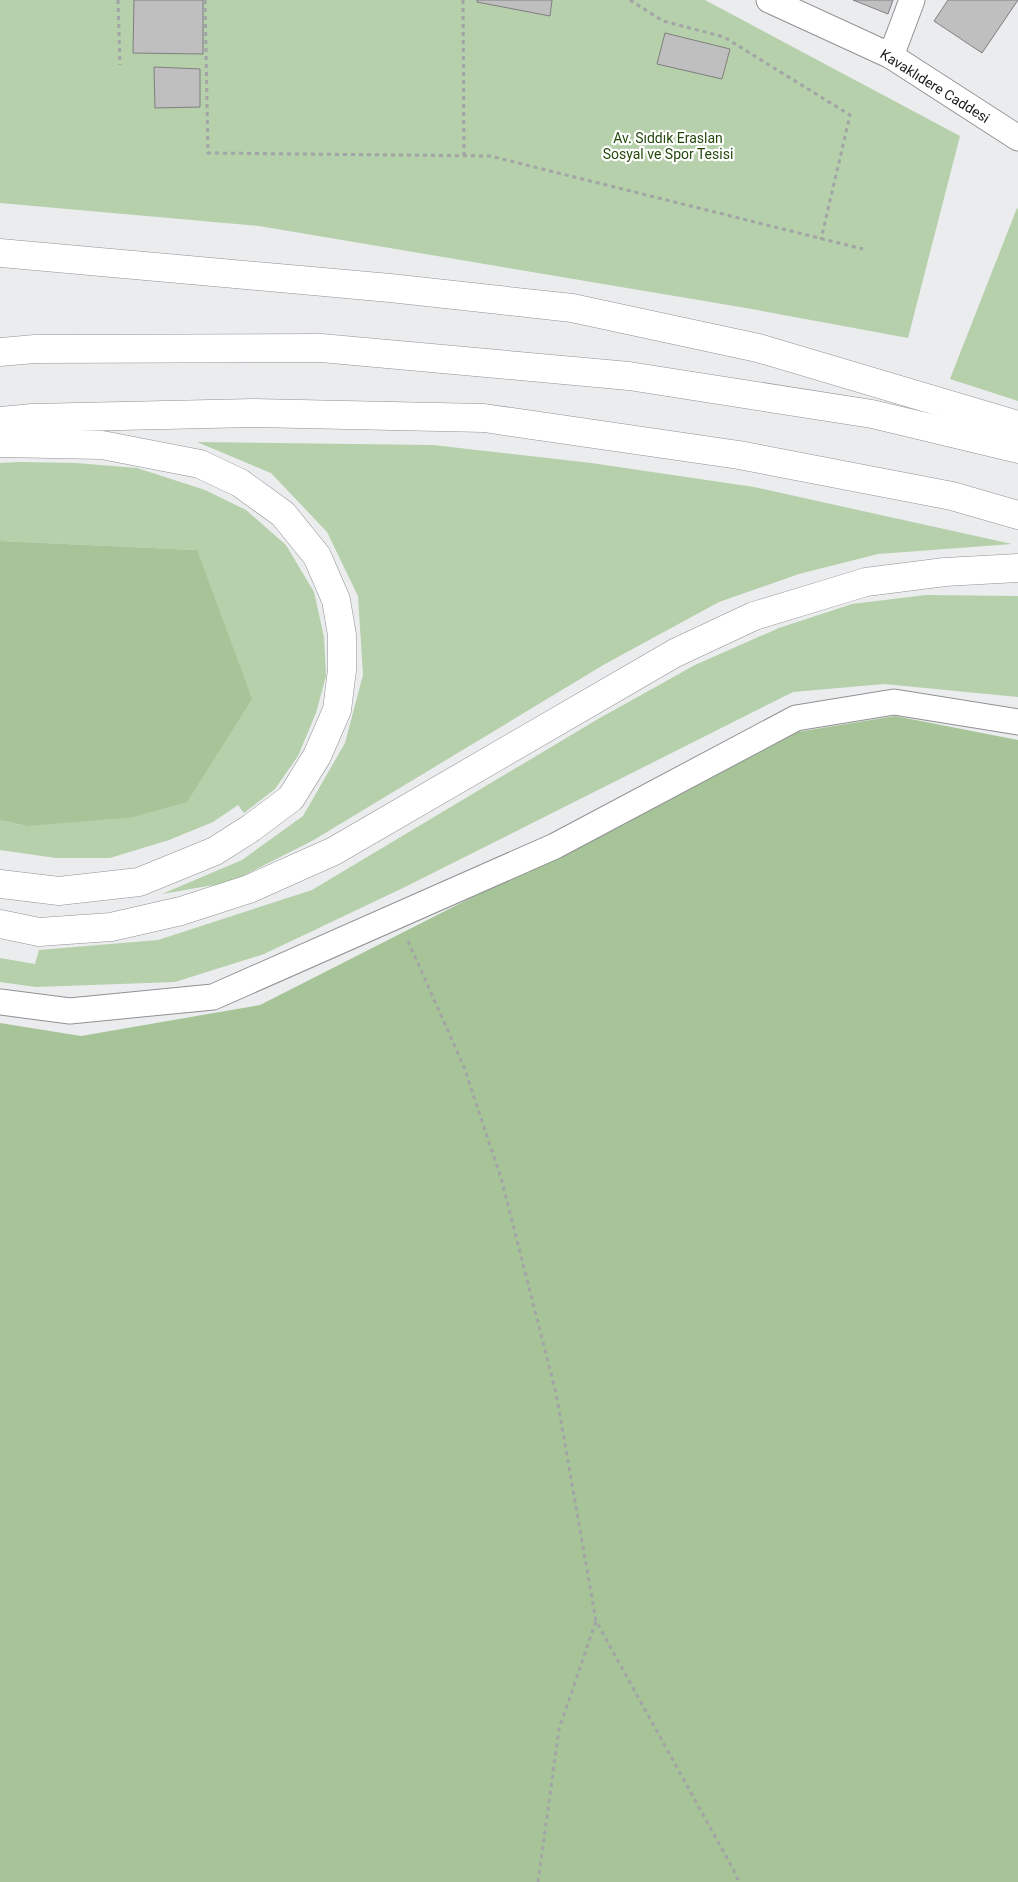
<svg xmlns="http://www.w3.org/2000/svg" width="1018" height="1882" viewBox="0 0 1018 1882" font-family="Roboto,sans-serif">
<rect width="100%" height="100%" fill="#ebecee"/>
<g fill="#b5d0aa">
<polygon points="0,0 705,0 960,136 908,338 746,308 259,226 0,203"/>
<polygon points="1017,208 1018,209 1018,401 950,379"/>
<polygon points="197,442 433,445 591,463 754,487 1012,544 878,554 799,574 719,602 605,664 312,841 231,882 162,894 242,860 303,816 345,743 363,675 358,596 327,532 271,473"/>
<polygon points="19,462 76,463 137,468 205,490 246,510 286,545 314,592 324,637 326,676 316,713 298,756 275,789 244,813 238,805 213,822 169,840 110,858 56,858 0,850 0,820 27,826 197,550 0,541 0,463"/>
<polygon points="926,595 1018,596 1018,697 884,684 793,692 405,887 264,954 175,982 36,987 0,982 0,958 35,964 39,950 158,940 312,890 598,719 695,665 779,628 852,604"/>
</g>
<g fill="#a6c498">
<polygon points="0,541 197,550 252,699 187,802 133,817 27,826 0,820"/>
<polygon points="895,716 1018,740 1018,1882 0,1882 0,1023 81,1036 260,1005 797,732"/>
</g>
<g fill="#c0bfc0" stroke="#807e80">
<polygon points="134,0 203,0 203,54 133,53"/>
<polygon points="477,0 552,0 550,16 477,2"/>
<polygon points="853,0 893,0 888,14"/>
<polygon points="948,0 1018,0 982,53 934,21"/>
<polygon points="665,33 730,49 722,79 657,64"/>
<polygon points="154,67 200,69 200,107 155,108"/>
</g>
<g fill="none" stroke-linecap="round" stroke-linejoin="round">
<defs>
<g id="street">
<polyline points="769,0 891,56 1018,138"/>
<polyline points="891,56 912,0"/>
<polyline points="0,1002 70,1011 213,997 555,846 796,718 894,702 1018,722"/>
</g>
<g id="highway">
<polyline points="0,253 390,288 572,308 758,348 1018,425"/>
<polyline points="0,352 35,349 321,348 629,376 872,414 1018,449"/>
<polyline points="0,421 32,418 254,413 484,418 739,455 952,496 1018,515"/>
<polyline points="0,443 102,445 200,464 240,483 283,514 317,556 336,600 342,635 342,670 337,710 317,756 291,798 251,828 215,851 139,882 59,891 0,884"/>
<polyline points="0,924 39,932 111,927 181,911 249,889 334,851 675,653 754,616 866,582 945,572 1018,568"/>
</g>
</defs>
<use href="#street" stroke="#909193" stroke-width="27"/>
<use href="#highway" stroke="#909193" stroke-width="29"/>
<g stroke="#a3a4a6" stroke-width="3" stroke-dasharray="4 4" stroke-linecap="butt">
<polyline points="118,0 120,65"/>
<polyline points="205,0 208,153 490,156 863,249"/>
<polyline points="463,0 464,156"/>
<polyline points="630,0 663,21 724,37 850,115 821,239"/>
<polyline points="408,941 464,1067 501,1178 556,1393 596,1621 732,1867 739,1882"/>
<polyline points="538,1882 559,1729 596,1621"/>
</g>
<use href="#street" stroke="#fff" stroke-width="25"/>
<use href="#highway" stroke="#fff" stroke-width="28"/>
</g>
<g text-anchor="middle" stroke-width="4.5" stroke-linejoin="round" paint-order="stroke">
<g font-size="14" fill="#1d1d1e" stroke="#fff">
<text transform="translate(935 86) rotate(32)" y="5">Kavaklıdere Caddesi</text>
</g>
<g font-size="14" fill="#23490b" stroke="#fff">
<text x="668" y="143">Av. Sıddık Eraslan<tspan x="668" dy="16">Sosyal ve Spor Tesisi</tspan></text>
</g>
</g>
</svg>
